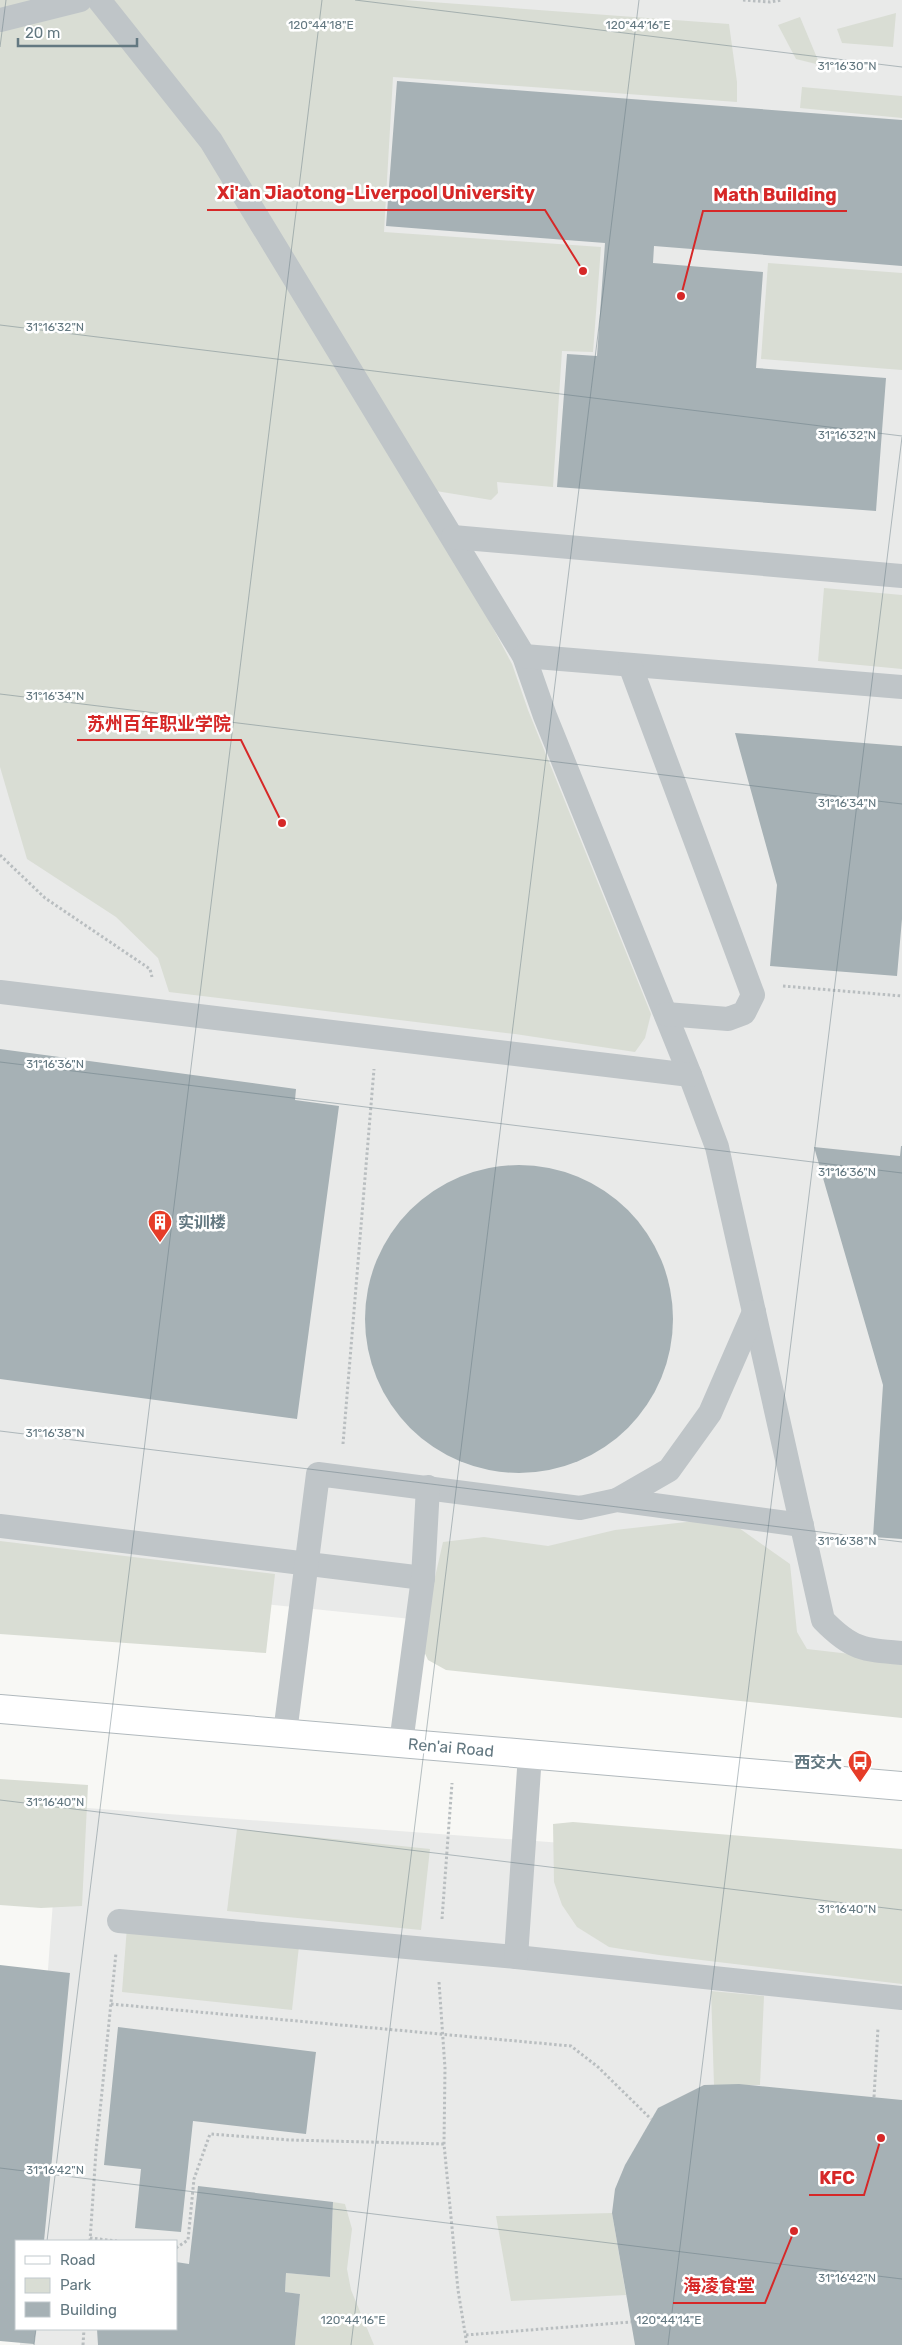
<svg xmlns="http://www.w3.org/2000/svg" width="902" height="2345" viewBox="0 0 902 2345" font-family="Rubik,'Noto Sans SC',sans-serif">
<rect width="100%" height="100%" fill="#f8f8f5"/>
<g fill="#e9eae9">
<polygon points="0,0 902,0 902,1669 0,1577"/>
<polygon points="60,1806 902,1868 902,2345 20,2345 21,2329 176,2329 176,2241 28,2241"/>
</g>
<g fill="#d9ddd4">
<polygon points="0,0 404,0 729,24 737,82 737,102 393,77 384,232 601,247 593,352 562,351 553,487 497,482 498,493 491,500 436,491 484,611 512,664 528,710 651,1014 645,1038 635,1052 515,1034 169,992 158,958 116,917 27,859 0,767"/>
<polygon points="896,13 893,47 842,43 837,29"/>
<polygon points="800,17 820,65 796,59 778,25"/>
<polygon points="802,87 902,96 902,118 800,108"/>
<polygon points="768,263 902,273 902,370 761,359"/>
<polygon points="824,588 902,595 902,669 818,661"/>
<polygon points="704,1520 739,1528 790,1564 797,1632 807,1649 902,1660 902,1718 446,1670 428,1660 420,1643 443,1542 484,1537 548,1546 615,1530"/>
<polygon points="0,1541 275,1574 266,1653 0,1634"/>
<polygon points="0,1779 88,1785 82,1906 41,1908 0,1905"/>
<polygon points="573,1822 902,1849 902,1984 659,1955 609,1947 577,1927 562,1905 554,1882 553,1824"/>
<polygon points="237,1829 430,1849 421,1930 227,1911"/>
<polygon points="127,1927 299,1946 292,2010 122,1992"/>
<polygon points="711,1991 764,1996 760,2085 714,2085"/>
<polygon points="333,2202 345,2204 352,2229 347,2269 351,2290 374,2345 295,2345 300,2294 285,2292 286,2273 330,2277"/>
<polygon points="612,2213 626,2295 511,2301 496,2216"/>
</g>
<g fill="#a6b1b5">
<polygon points="397,81 902,120 902,266 654,246 653,263 763,272 756,368 886,378 876,511 557,487 567,354 597,356 605,243 386,226"/>
<polygon points="735,733 902,746 902,919 897,976 770,966 777,885"/>
<polygon points="0,1049 296,1089 295,1100 339,1106 297,1419 0,1379"/>
<polygon points="901,1146 902,1146 902,1539 873,1537 883,1385 814,1147 900,1156"/>
<circle cx="519" cy="1319" r="154"/>
<polygon points="0,1965 70,1973 44,2241 16,2241 16,2329 36,2329 34,2344 0,2341"/>
<polygon points="118,2027 316,2052 306,2134 193,2121 181,2232 135,2228 141,2169 104,2165"/>
<polygon points="739,2084 902,2100 902,2345 635,2345 612,2213 615,2189 625,2165 658,2108 704,2085"/>
<polygon points="198,2186 333,2202 330,2277 286,2273 285,2292 300,2294 295,2345 98,2345 97,2329 176,2329 176,2262 189,2264"/>
</g>
<g fill="none" stroke-linecap="round" stroke-linejoin="round">
<defs>
<polyline id="secondary" points="0,1709 902,1786"/>
</defs>
<use href="#secondary" stroke="#b1b9bd" stroke-width="30"/>
<g stroke="#b9bec0" stroke-width="3" stroke-dasharray="2.5 2.5" stroke-linecap="butt">
<polyline points="743,0 770,2 782,0"/>
<polyline points="0,855 45,898 150,969 152,977"/>
<polyline points="783,986 902,996"/>
<polyline points="343,1444 374,1069"/>
<polyline points="442,1919 452,1783"/>
<polyline points="439,1982 445,2068 444,2144 458,2290 467,2345"/>
<polyline points="111,2004 571,2046 598,2067 651,2119"/>
<polyline points="874,2097 878,2028"/>
<polyline points="90,2238 117,2241"/>
<polyline points="90,2241 96,2151 116,1953"/>
<polyline points="176,2248 188,2240 194,2179 210,2134 290,2140 444,2144"/>
<polyline points="466,2335 631,2322"/>
<polyline points="83,2345 84,2329"/>
</g>
<g stroke="#bfc5c8" stroke-width="24">
<path d="M99,0L211,141L524,656L545,716L690,1075L717,1147L823,1620C851,1649 863,1650 902,1653"/>
<polyline points="0,20 80,0"/>
<polyline points="453,537 902,576"/>
<polyline points="524,656 902,687"/>
<polyline points="630,665 753,995 744,1013 728,1019 666,1014"/>
<polyline points="0,992 690,1075"/>
<polyline points="617,1500 669,1470 710,1413 754,1312"/>
<polyline points="0,1526 423,1578"/>
<polyline points="285,1733 318,1474 580,1508 617,1500 802,1525"/>
<polyline points="401,1743 423,1578 428,1487"/>
<polyline points="119,1921 516,1957 902,1998"/>
<polyline points="516,1957 530,1755"/>
</g>
<use href="#secondary" stroke="#fff" stroke-width="28"/>
</g>
<path fill="none" stroke="#637881" stroke-width="1" stroke-opacity="0.45" d="M355,0L902,67M0,47L6,0M0,325L902,436M0,694L902,804M0,1062L902,1173M0,1431L902,1542M0,1800L902,1910M0,2168L902,2279M47,2241L322,0M34,2345L36,2329M351,2345L639,0M668,2345L902,437"/>
<defs>
<symbol id="building-pin" viewBox="-11 -11 22 30"><path d="M0 17L-7.5 6A9.5 9.5 0 1 1 7.5 6Z" fill="#e63c28" stroke="#fff"/><path d="M-4-6H4V6H1V3H-1V6H-4ZM-2.5-4.3h1.7v1.8h-1.7ZM.8-4.3h1.7v1.8H.8ZM-2.5-1h1.7V.8h-1.7ZM.8-1h1.7V.8H.8Z" fill="#fff"/></symbol>
<symbol id="bus-pin" viewBox="-11 -11 22 30"><path d="M0 17L-7.5 6A9.5 9.5 0 1 1 7.5 6Z" fill="#e63c28" stroke="#fff"/><path d="M-5-6H5V4H4V6H2V4H-2V6H-4V4H-5ZM-3.5-4V0h7V-4ZM-3.5 1.2v1.5H-2V1.2ZM2 1.2v1.5H3.5V1.2Z" fill="#fff"/></symbol>
</defs>
<g fill-rule="evenodd">
<use href="#building-pin" x="146" y="1208" width="28" height="38"/>
<use href="#bus-pin" x="846" y="1748" width="28" height="38"/>
</g>
<g text-anchor="middle" stroke-width="5" stroke-linejoin="round" paint-order="stroke">
<g font-size="16" font-weight="bold" fill="#637881" stroke="#fff" text-anchor="start">
<text x="178" y="1228">实训楼</text>
<text x="842" y="1768" text-anchor="end">西交大</text>
</g>
<g font-size="16" fill="#637881" stroke="#fff">
<text transform="translate(451 1747) rotate(5)" y="6">Ren'ai Road</text>
</g>
</g>
<g font-size="12" text-anchor="middle" fill="#637881" stroke="#fff" stroke-width="5" stroke-linejoin="round" paint-order="stroke">
<text x="321" y="29">120°44'18"E</text>
<text x="638" y="29">120°44'16"E</text>
<text x="847" y="70">31°16'30"N</text>
<text x="55" y="331">31°16'32"N</text>
<text x="847" y="439">31°16'32"N</text>
<text x="55" y="700">31°16'34"N</text>
<text x="847" y="807">31°16'34"N</text>
<text x="55" y="1068">31°16'36"N</text>
<text x="847" y="1176">31°16'36"N</text>
<text x="55" y="1437">31°16'38"N</text>
<text x="847" y="1545">31°16'38"N</text>
<text x="55" y="1806">31°16'40"N</text>
<text x="847" y="1913">31°16'40"N</text>
<text x="55" y="2174">31°16'42"N</text>
<text x="847" y="2282">31°16'42"N</text>
<text x="353" y="2324">120°44'16"E</text>
<text x="669" y="2324">120°44'14"E</text>
</g>
<path fill="none" stroke="#d62828" stroke-width="2" d="M583 271L545 210H207M681 296L703 211H847M282 823L241 740H77M881 2138L864 2195H809M794 2231L765 2303H673"/>
<g fill="#d62828" stroke="#fff" stroke-width="2">
<circle cx="583" cy="271" r="5"/>
<circle cx="681" cy="296" r="5"/>
<circle cx="282" cy="823" r="5"/>
<circle cx="881" cy="2138" r="5"/>
<circle cx="794" cy="2231" r="5"/>
</g>
<g font-size="18" text-anchor="middle" font-weight="bold" fill="#d62828" stroke="#fff" stroke-width="5" stroke-linejoin="round" paint-order="stroke">
<text x="376" y="199">Xi'an Jiaotong-Liverpool University</text>
<text x="775" y="201">Math Building</text>
<text x="159" y="730">苏州百年职业学院</text>
<text x="837" y="2184">KFC</text>
<text x="719" y="2292">海凌食堂</text>
</g>
<rect x="15" y="2240" width="162" height="90" fill="#ffffff" stroke="#c1c9cd"/>
<rect x="25" y="2256" width="25" height="8" fill="#ffffff" stroke="#c1c9cd"/>
<text x="60" y="2265" font-size="15" fill="#637881">Road</text>
<rect x="25" y="2278" width="25" height="15" fill="#d9ddd4" stroke="#c1c9cd"/>
<text x="60" y="2290" font-size="15" fill="#637881">Park</text>
<rect x="25" y="2302" width="25" height="15" fill="#a6b1b5" stroke="#c1c9cd"/>
<text x="60" y="2315" font-size="15" fill="#637881">Building</text>
<path d="M18 38v8h119v-8" fill="none" stroke="#637881" stroke-width="2.5"/>
<text x="25" y="38" font-size="15" fill="#637881" stroke="#ffffff" stroke-width="4" paint-order="stroke">20 m</text>
</svg>
